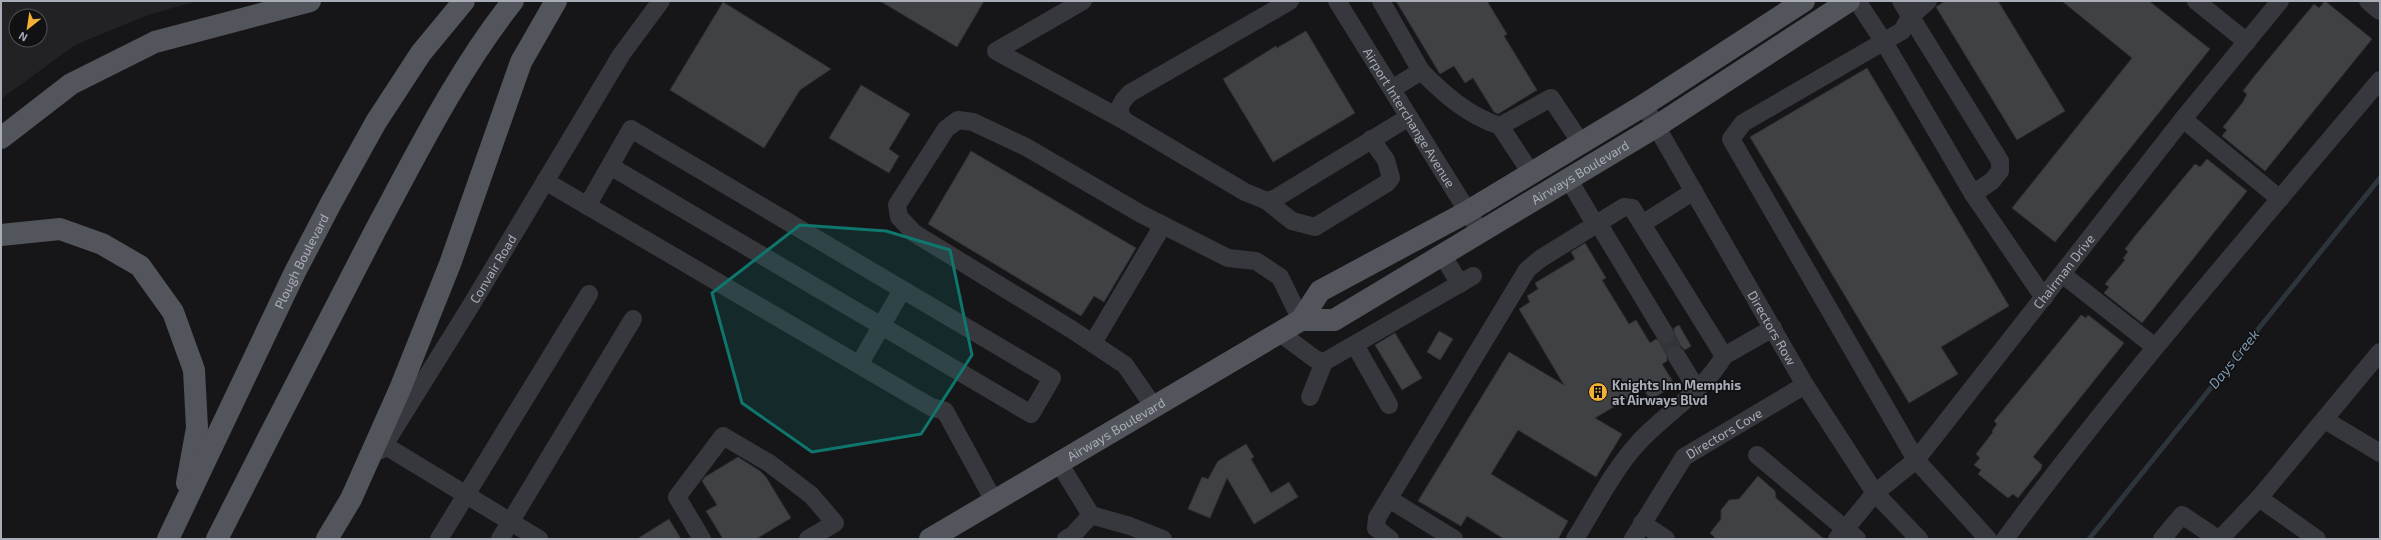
<svg xmlns="http://www.w3.org/2000/svg" width="2381" height="540" viewBox="0 0 2381 540" font-family="'Exo 2',sans-serif">
<rect width="100%" height="100%" fill="#161618"/>
<path fill="#222225" fill-rule="evenodd" d="M1,1H197L148,15L75,45L1,99ZM16,16H40V40H16Z"/>
<g fill="none" stroke-linecap="round" stroke-linejoin="round">
<polyline stroke="#2c353c" stroke-width="5" points="2089,539 2380,178"/>
</g>
<g fill="#404145" stroke="#303034">
<polygon points="880,1 984,1 957,47"/>
<polygon points="1396,1 1487,1 1507,34 1504,36 1537,90 1498,114 1494,112 1473,78 1465,83 1454,66 1440,74"/>
<polygon points="1945,1 1998,1 2065,111 2017,140 1936,7"/>
<polygon points="2062,1 2149,1 2210,49 2055,242 2012,208 2132,58"/>
<polygon points="2325,1 2372,39 2265,171 2222,136 2227,130 2223,127 2243,102 2247,94 2243,91 2256,74 2314,4 2319,8"/>
<polygon points="723,2 831,69 800,90 764,148 670,90"/>
<polygon points="1306,31 1355,113 1273,162 1223,79 1276,46 1277,48"/>
<polygon points="1867,68 2009,306 1941,347 1958,374 1909,403 1750,137"/>
<polygon points="861,85 910,114 889,149 899,156 889,173 829,138"/>
<polygon points="971,151 1136,248 1104,302 1094,296 1081,316 928,224"/>
<polygon points="2207,159 2247,191 2142,323 2104,293 2109,287 2105,284 2125,260 2123,258 2128,252 2125,249 2135,236 2195,164 2200,167"/>
<polygon points="1585,243 1606,278 1602,280 1629,324 1636,320 1650,343 1656,339 1665,344 1674,339 1674,328 1679,325 1691,346 1685,350 1681,346 1671,346 1667,350 1667,361 1662,364 1675,385 1650,400 1644,389 1595,418 1622,434 1596,477 1518,430 1491,474 1568,521 1558,539 1504,539 1467,516 1461,526 1418,501 1509,352 1564,385 1519,309 1530,302 1527,296 1538,289 1535,283 1575,259 1571,252"/>
<polygon points="2081,315 2086,318 2088,315 2124,343 2033,457 2042,465 2041,469 2018,498 2013,494 2008,498 1978,474 1981,470 1974,465 1980,458 1976,454 1993,432 1992,431 1997,424 1994,421"/>
<polygon points="1439,331 1453,339 1440,360 1427,352"/>
<polygon points="1395,333 1422,378 1402,390 1375,345"/>
<polygon points="1246,444 1254,457 1251,459 1271,493 1289,482 1298,497 1254,524 1227,478 1210,518 1188,509 1202,477 1208,479 1218,461"/>
<polygon points="738,457 760,471 766,477 791,518 756,539 723,539 706,511 717,505 702,481 705,477"/>
<polygon points="1758,476 1775,491 1776,498 1824,539 1716,539 1710,533 1721,519 1721,510 1729,500 1739,499"/>
<polygon points="669,519 681,539 637,539"/>
</g>
<g fill="none" stroke-linecap="round" stroke-linejoin="round">
<polyline stroke="#333438" stroke-width="18" stroke-dasharray="18 9" stroke-linecap="butt" points="1665,334 1676,355"/>
<g stroke="#37383d" stroke-width="18">
<polyline points="1083,1 996,51 1125,121"/>
<path d="M1290,1L1130,93C1121,102 1115,110 1125,121L1245,192L1267,201L1276,198L1409,117"/>
<path id="s1" d="M1337,1L1481,233"/>
<polyline points="1381,1 1421,71 1392,89"/>
<polyline points="1857,1 1884,42 1973,194 2044,298"/>
<polyline points="1901,1 2000,161 2000,171 1992,181 1973,194"/>
<polyline points="1928,1 1910,17 1902,31 1743,123 1731,139 1916,460 1988,539"/>
<polyline points="2196,1 2247,42"/>
<polyline points="2368,1 2380,11"/>
<path d="M1421,71C1445,95 1467,115 1500,126"/>
<path id="s2" d="M1644,105L1805,385L1875,493L1919,539"/>
<polyline points="2183,119 2280,199"/>
<polyline points="1531,173 1500,126 1551,98 1581,143"/>
<polyline points="1569,180 1595,224"/>
<polyline points="545,181 931,407 945,411 994,501"/>
<polyline points="1694,191 1642,224 1724,356 1773,328"/>
<polyline points="1267,201 1292,221 1315,227 1387,183 1391,178 1386,160 1371,139"/>
<polyline points="587,206 631,129 1052,378 1031,414 610,166"/>
<polyline points="1598,223 1665,334"/>
<polyline points="1443,256 1460,284"/>
<polyline points="2062,274 2155,347"/>
<polyline points="1280,333 1315,359 1324,362 1473,276"/>
<polyline points="1093,343 1163,225"/>
<polyline points="1355,345 1389,405"/>
<polyline points="1676,355 1696,388"/>
<polyline points="859,365 902,290"/>
<polyline points="1310,397 1324,362"/>
<polyline points="1154,407 1125,365 1071,329 914,233 899,217 897,205 946,129 958,120 973,122 1026,147 1141,214 1228,258 1256,261 1280,277 1301,320"/>
<polyline points="2325,420 2380,453"/>
<polyline points="384,445 539,539"/>
<path id="s3" d="M381,450L470,307L621,55L661,1"/>
<polyline points="1757,455 1857,539"/>
<polyline points="1059,463 1091,515 1130,526 1163,539"/>
<polyline points="2259,498 2317,539"/>
<polyline points="1389,499 1454,539"/>
<polyline points="1642,523 1666,539"/>
<polyline points="439,539 589,294"/>
<polyline points="500,539 633,319"/>
<polyline points="702,539 677,497 723,436 769,463 811,495 835,523 808,539"/>
<polyline points="1066,539 1073,535 1091,515"/>
<polyline points="1390,539 1376,528 1377,518 1527,270 1540,259 1624,207 1632,208 1642,224"/>
<path d="M1575,539C1595,507 1613,470 1639,442C1666,413 1704,391 1724,356"/>
<path id="s4" d="M1633,539L1684,457L1805,385"/>
<path id="s5" d="M1837,539L1875,493L1916,460L2183,119L2280,1"/>
<path d="M2005,539C2123,380 2253,231 2380,80"/>
<polyline points="2162,539 2182,515 2218,539"/>
<polyline points="2220,539 2259,498 2380,352"/>
</g>
<g stroke="#53555c" stroke-width="22">
<polyline points="1,138 71,84 155,42 310,1"/>
<polyline points="1,235 60,229 102,244 140,266 173,312 194,370 197,428 187,483"/>
<path id="s6" d="M1301,320H1334L1657,126L1849,1"/>
<path id="s7" d="M168,539L295,272L331,203L376,122L421,53L464,1"/>
<path d="M217,539C269,436 322,333 375,231C417,153 458,70 513,1"/>
<polyline points="327,539 351,499 400,389 450,264 521,62 556,1"/>
<path id="s8" d="M930,539L1301,320L1320,291L1467,212L1644,105L1804,1"/>
</g>
</g>
<path fill="#0f766e" fill-opacity="0.2" stroke="#0f766e" stroke-width="3" stroke-linejoin="round" d="M800,225L886,231L950,250L972,355L921,434L812,452L742,403L712,293Z"/>
<defs>
<symbol id="building-disc" viewBox="-11 -11 22 22"><circle r="9.5" fill="#f2b134" stroke="#111113"/><path d="M-4-6H4V6H1V3H-1V6H-4ZM-2.5-4.3h1.7v1.8h-1.7ZM.8-4.3h1.7v1.8H.8ZM-2.5-1h1.7V.8h-1.7ZM.8-1h1.7V.8H.8Z" fill="#111"/></symbol>
</defs>
<g fill-rule="evenodd">
<use href="#building-disc" x="1587" y="381" width="22" height="22"/>
</g>
<g text-anchor="middle" stroke-width="3.5" stroke-linejoin="round" paint-order="stroke">
<g font-size="13" fill="#a8adb8" stroke="#111113">
<text dy="5" stroke="none"><textPath href="#s1" startOffset="137">Airport Interchange Avenue</textPath></text>
<text dy="5" stroke="none"><textPath href="#s6" startOffset="320">Airways Boulevard</textPath></text>
<text dy="5" stroke="none"><textPath href="#s7" startOffset="308">Plough Boulevard</textPath></text>
<text dy="5" stroke="none"><textPath href="#s3" startOffset="213">Convair Road</textPath></text>
<text dy="5" stroke="none"><textPath href="#s5" startOffset="352">Chairman Drive</textPath></text>
<text dy="5" stroke="none"><textPath href="#s2" startOffset="257">Directors Row</textPath></text>
<text dy="5" stroke="none"><textPath href="#s8" startOffset="216">Airways Boulevard</textPath></text>
<text dy="5" stroke="none"><textPath href="#s4" startOffset="143">Directors Cove</textPath></text>
</g>
<g font-size="13" font-weight="bold" fill="#a8adb8" stroke="#111113" text-anchor="start">
<text x="1612" y="390">Knights Inn Memphis<tspan x="1612" dy="15">at Airways Blvd</tspan></text>
</g>
<g font-size="14" font-style="italic" fill="#7f9bb3" stroke="#111113">
<text transform="translate(2234 359) rotate(-51)" y="5">Days Creek</text>
</g>
</g>
<rect width="2381" height="540" fill="none" stroke="#a8adb8" stroke-width="4"/>
<g transform="translate(28 28) rotate(210)"><circle r="19" fill="#111113" stroke="#4d4f55"/>
<path d="M0-3L7 15L0 10L-7 15Z" fill="#f2b134"/>
<text y="-6" font-size="11" font-weight="bold" text-anchor="middle" fill="#a8adb8">N</text>
</g>
</svg>
